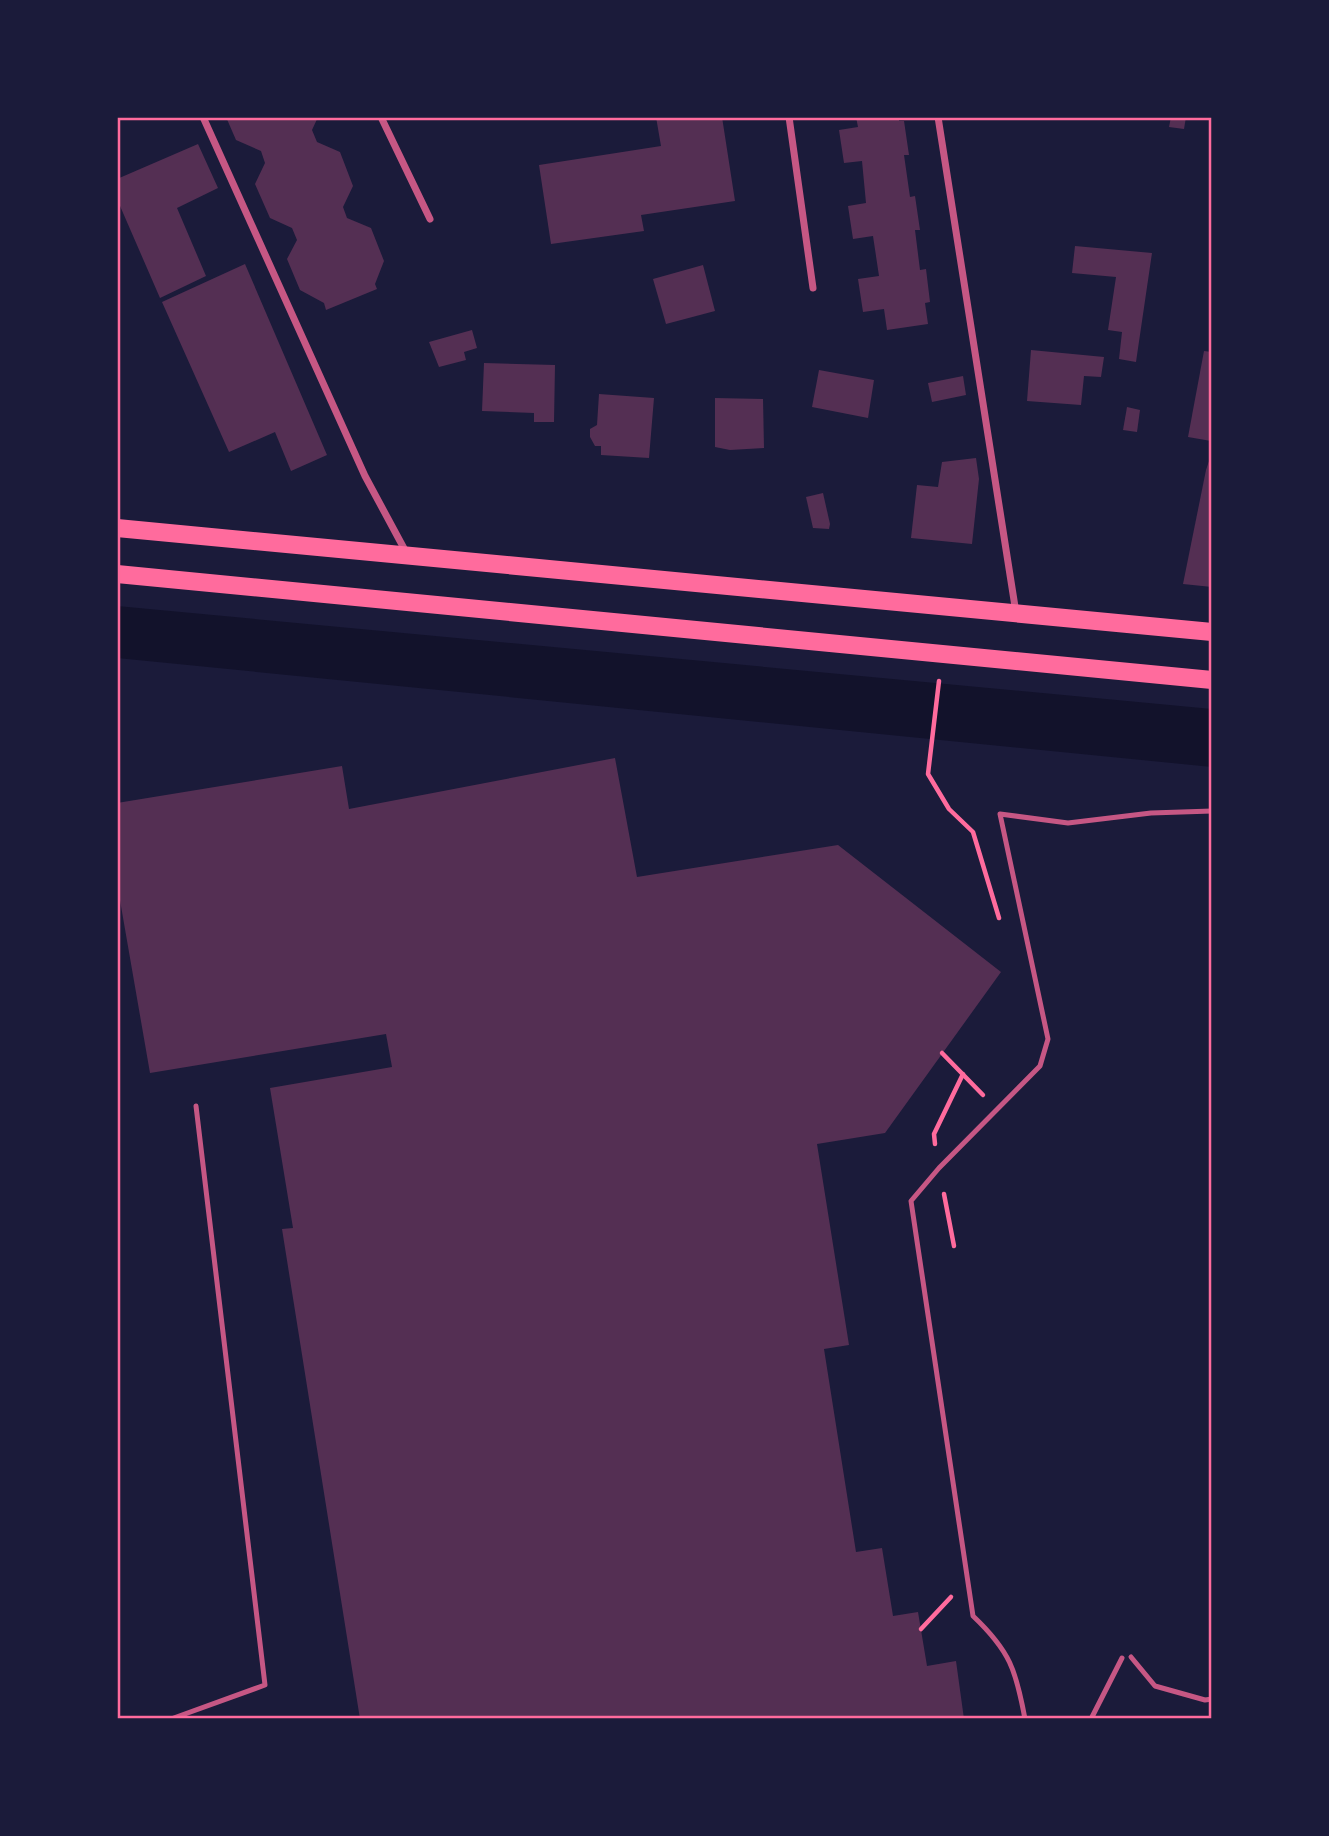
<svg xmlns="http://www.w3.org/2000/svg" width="1329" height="1836" viewBox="0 0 1329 1836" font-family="'Work Sans',sans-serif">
<rect width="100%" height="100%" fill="#1b1b3a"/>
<polygon fill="#12122b" points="117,606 1212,709 1212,767 117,658"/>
<g fill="#542f53">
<polygon points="226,117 318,117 312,130 317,142 340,152 353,186 343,207 347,218 371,228 384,261 375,284 377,289 326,310 324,303 300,290 287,259 297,240 292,228 270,218 255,184 265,163 261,151 236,140"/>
<polygon points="656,117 722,117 735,201 641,215 644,231 551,244 539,165 661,146"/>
<polygon points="856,117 899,117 899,121 904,121 909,155 904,155 910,197 915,196 920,230 915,230 920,270 926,269 930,302 925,303 928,324 887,330 884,309 863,312 858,279 879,276 873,236 853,239 848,206 866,203 862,161 844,163 839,130 858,127"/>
<polygon points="1171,117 1186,117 1184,129 1169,127"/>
<polygon points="198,144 218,188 177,208 206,276 160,298 117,199 117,179"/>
<polygon points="1075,246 1152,253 1136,362 1119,359 1122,332 1108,330 1116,277 1072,273"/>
<polygon points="245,264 327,455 291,471 275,432 229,452 162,302"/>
<polygon points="703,265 715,311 666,324 653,279"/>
<polygon points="472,330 477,348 464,352 466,360 439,367 429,342"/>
<polygon points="1031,350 1104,357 1101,377 1084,376 1081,405 1027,401"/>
<polygon points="1204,351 1212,352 1211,441 1188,437"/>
<polygon points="484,363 555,365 554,422 534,422 534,413 482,411"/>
<polygon points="819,370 874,380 868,418 812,407"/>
<polygon points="963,376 966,395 932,402 928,383"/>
<polygon points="599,394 654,398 649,458 601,455 601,446 595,446 590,437 590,429 597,425"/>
<polygon points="715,398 763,399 764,448 730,450 715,447"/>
<polygon points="1127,407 1140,410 1137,432 1123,430"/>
<polygon points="976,458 979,479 972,544 911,538 917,485 938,487 942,462"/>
<polygon points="1210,458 1212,587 1183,584 1206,470"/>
<polygon points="823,493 830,524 829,529 813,528 806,497"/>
<polygon points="615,758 637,877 838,845 1001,972 885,1133 817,1144 849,1345 824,1349 856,1552 882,1548 893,1616 918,1612 927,1666 956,1661 964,1719 360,1719 282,1229 293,1228 270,1088 392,1067 386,1034 150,1073 117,883 117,803 342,766 349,809"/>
</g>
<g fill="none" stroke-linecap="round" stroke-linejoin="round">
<g stroke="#ff6b9d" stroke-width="4.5">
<polyline points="939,681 928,774 949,809 973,832 999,918"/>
<polyline points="942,1053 983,1095"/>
<polyline points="935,1144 934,1134 963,1074"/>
<polyline points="944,1194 954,1246"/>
<polyline points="921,1629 951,1597"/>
</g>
<g stroke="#c65784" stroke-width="5">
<polyline points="1131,1657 1155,1686 1205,1700 1212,1699"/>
<polyline points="171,1719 265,1685 196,1106"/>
<path d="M1025,1719C1016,1670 1010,1651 973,1616L911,1201L939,1168L1040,1066L1048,1039L1000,814L1068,823L1151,813L1212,811"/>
<polyline points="1091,1719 1122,1658"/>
</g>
<g stroke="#c65784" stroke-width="7">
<polyline points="203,117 365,476 407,554"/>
<polyline points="381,117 430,219"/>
<polyline points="789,117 813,288"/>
<polyline points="938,117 1016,613"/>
</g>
<g stroke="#ff6b9d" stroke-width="18">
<polyline points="117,528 1212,632"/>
<polyline points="117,574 1212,680"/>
</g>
</g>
<rect width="1329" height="1836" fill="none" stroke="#1b1b3a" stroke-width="238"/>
<rect x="119" y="119" width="1091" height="1598" fill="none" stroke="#ff6b9d" stroke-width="2.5"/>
</svg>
